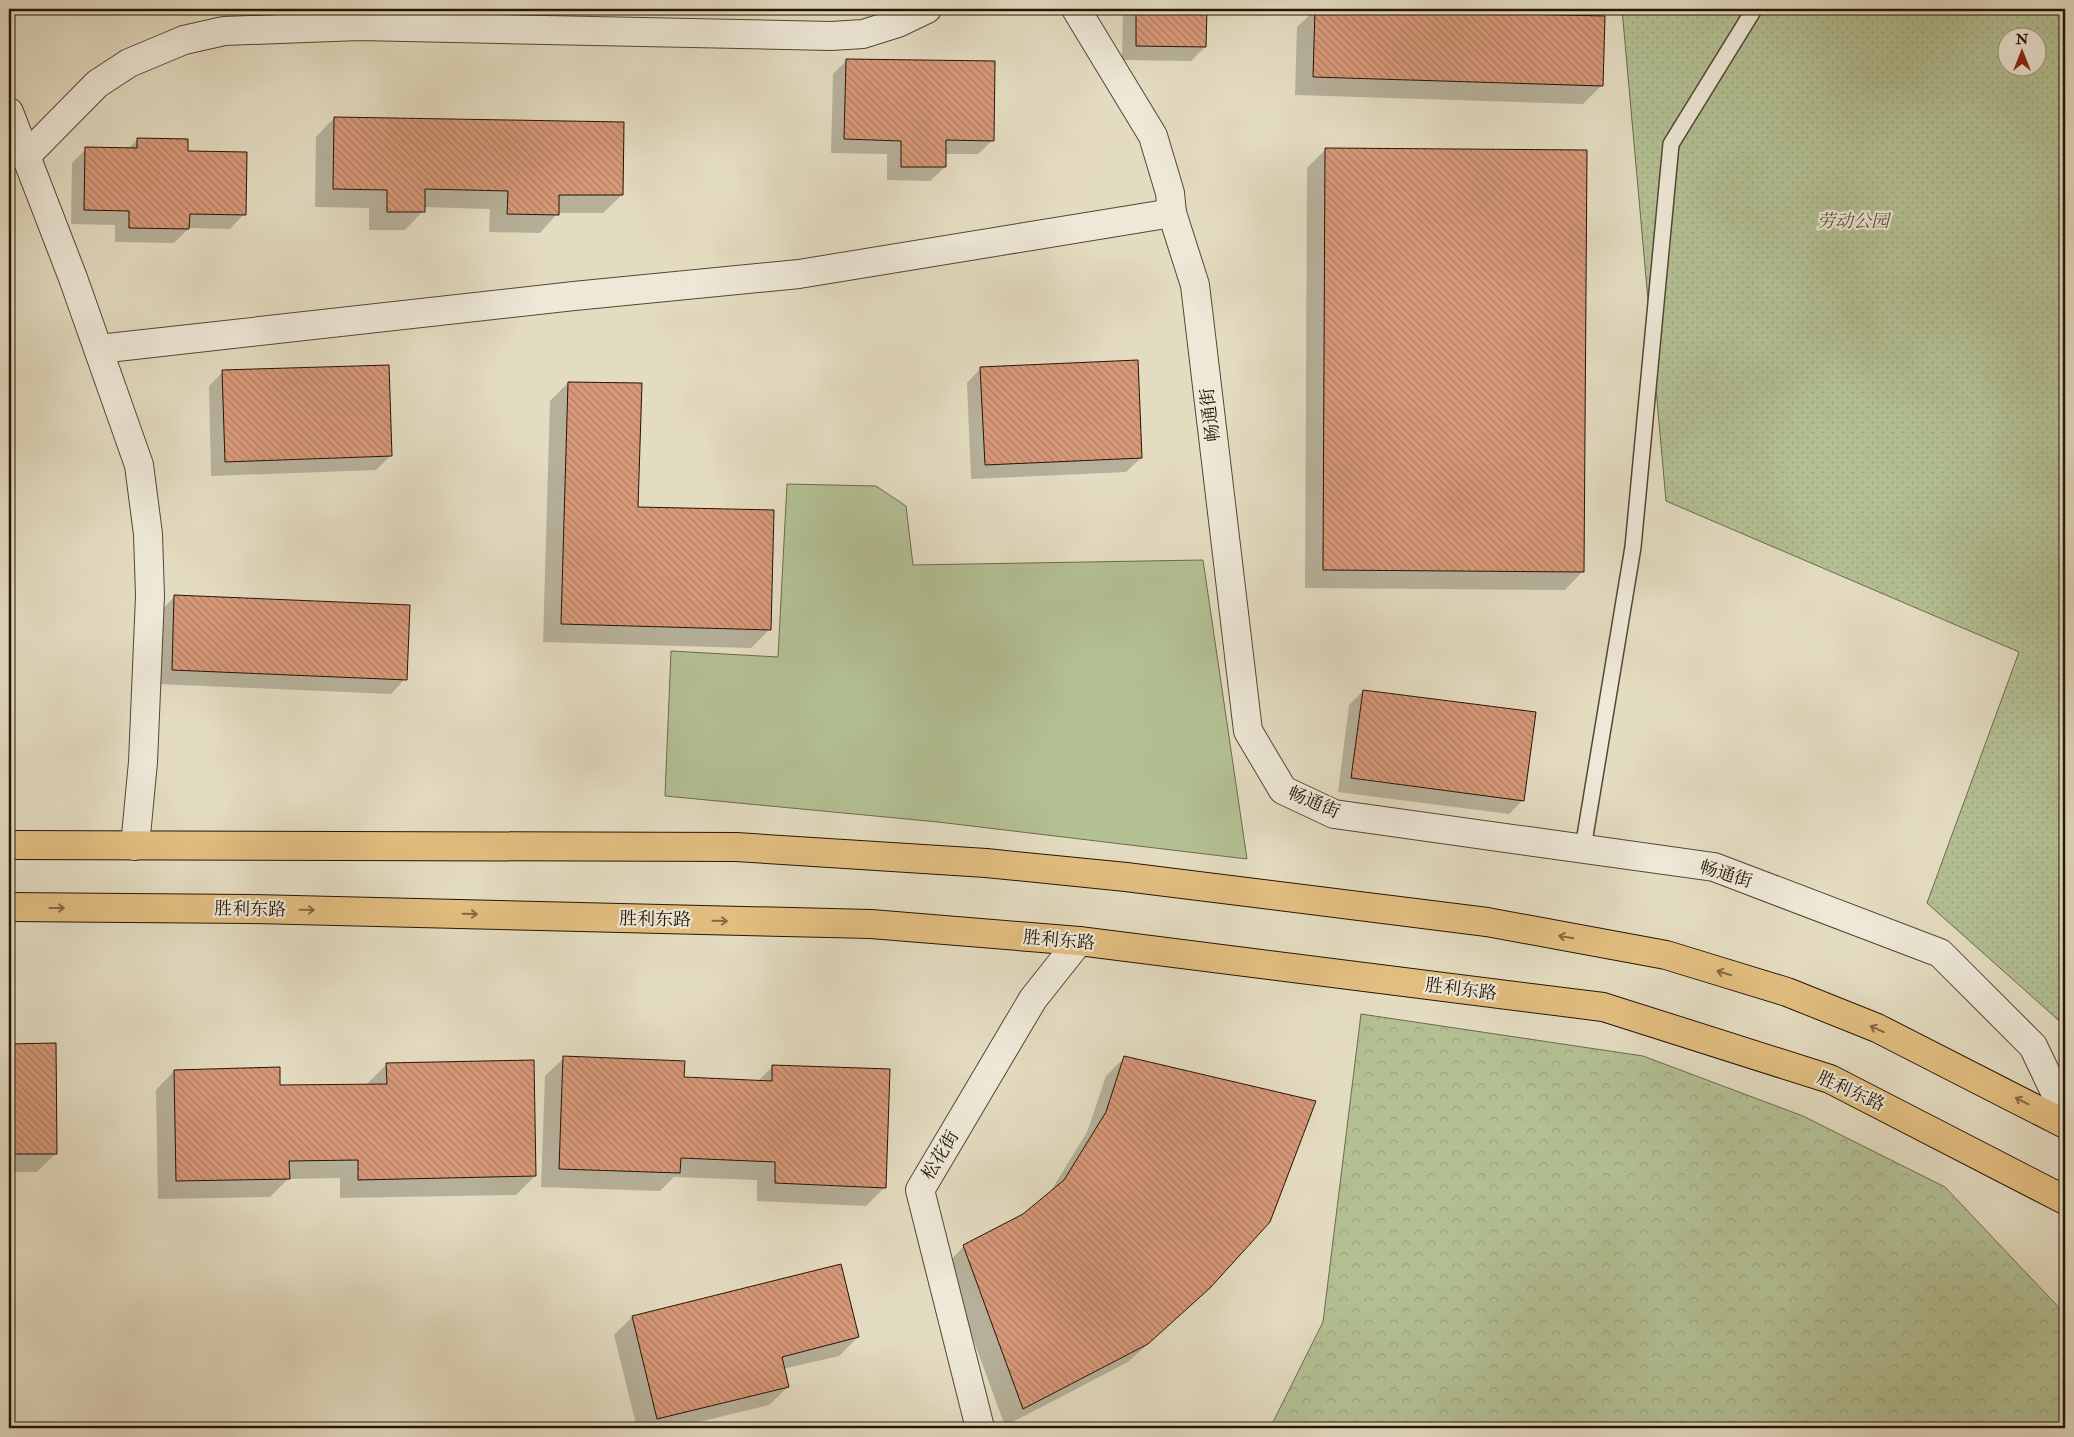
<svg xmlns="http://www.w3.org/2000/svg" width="2074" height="1437" viewBox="0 0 2074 1437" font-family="'IM FELL Double Pica','Noto Serif SC',serif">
<defs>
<pattern id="forest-crowns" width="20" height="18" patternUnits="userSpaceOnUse" patternTransform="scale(1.25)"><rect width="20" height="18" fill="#b3c094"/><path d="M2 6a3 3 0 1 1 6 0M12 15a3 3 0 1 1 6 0" fill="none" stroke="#9aa47e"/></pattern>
<pattern id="park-dots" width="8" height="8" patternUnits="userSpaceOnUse" patternTransform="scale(1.25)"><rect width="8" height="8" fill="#b3c094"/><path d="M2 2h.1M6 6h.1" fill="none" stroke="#9aa47e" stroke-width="1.8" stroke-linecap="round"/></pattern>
<pattern id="building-back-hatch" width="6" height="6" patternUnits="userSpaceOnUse" patternTransform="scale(1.25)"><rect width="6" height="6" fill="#d8997a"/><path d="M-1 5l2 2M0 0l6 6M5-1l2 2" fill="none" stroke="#af7c62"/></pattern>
</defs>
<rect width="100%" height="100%" fill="#e4dcc1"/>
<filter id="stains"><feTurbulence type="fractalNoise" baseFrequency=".004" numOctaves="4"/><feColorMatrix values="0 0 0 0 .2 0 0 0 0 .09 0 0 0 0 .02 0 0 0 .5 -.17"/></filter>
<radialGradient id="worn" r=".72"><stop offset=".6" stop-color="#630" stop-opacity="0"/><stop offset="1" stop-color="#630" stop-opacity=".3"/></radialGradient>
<polygon fill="#b3c094" stroke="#6c6a4c" points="787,484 876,486 906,506 913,565 1203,560 1247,859 938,822 665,796 671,651 778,657"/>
<polygon fill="url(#forest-crowns)" stroke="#6c6a4c" points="1361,1014 1643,1056 1803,1116 1945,1187 2065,1314 2065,1428 1270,1428 1323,1322"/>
<path fill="url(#park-dots)" stroke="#6c6a4c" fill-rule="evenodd" d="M1622,9H2065V1026L1927,903L2019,652L1666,501ZM2006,38H2036V68H2006Z"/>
<g fill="#0003">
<polygon points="1123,9 1205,9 1205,47 1191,61 1122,60"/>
<polygon points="1316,9 1604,17 1602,85 1583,104 1295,95 1297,27"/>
<polygon points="847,60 993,140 978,154 945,154 945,167 930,181 887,180 887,154 831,153 833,74"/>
<polygon points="334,118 622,195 603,213 558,213 540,233 489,232 490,209 423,207 423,211 405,230 369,230 369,208 315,207 316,137"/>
<polygon points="138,139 187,152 244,214 230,229 189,228 174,243 115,242 115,225 71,224 72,163 86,149 128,149"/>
<polygon points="1326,149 1583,571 1565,590 1305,588 1307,168"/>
<polygon points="981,368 1141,458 1126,472 971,479 967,383"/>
<polygon points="223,372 390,456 376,470 211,476 209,386"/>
<polygon points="568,383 637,508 770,629 751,648 543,642 550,401"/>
<polygon points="175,596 405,679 391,694 158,684 161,611"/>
<polygon points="1363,691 1523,800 1509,814 1338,792 1349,705"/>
<polygon points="9,1045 55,1045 56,1153 37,1172 9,1172"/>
<polygon points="564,1058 682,1079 757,1082 773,1066 885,1187 866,1206 757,1201 757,1180 674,1177 660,1191 541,1187 545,1076"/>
<polygon points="1124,1058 1209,1288 1128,1362 1005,1426 946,1265 964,1246 1024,1215 1049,1194 1087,1132 1106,1076"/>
<polygon points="387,1064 535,1176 516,1195 340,1198 340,1178 288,1179 270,1197 158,1199 156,1090 174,1071 279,1087 368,1085 368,1083"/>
<polygon points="841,1266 858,1337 839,1356 783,1369 788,1387 769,1405 674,1428 637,1428 614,1335 632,1317"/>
</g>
<g fill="url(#building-back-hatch)" stroke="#251405">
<polygon points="1136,9 1207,9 1206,47 1136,46"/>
<polygon points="1315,9 1605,16 1603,86 1313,77"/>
<polygon points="846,59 995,61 994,141 946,140 946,167 901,167 901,141 844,139"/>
<polygon points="334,117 624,122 623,195 559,195 559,215 507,214 508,191 425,189 425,212 387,212 387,190 333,189"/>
<polygon points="137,138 188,139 188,151 247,152 246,215 190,214 189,229 129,228 129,211 84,210 85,147 137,148"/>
<polygon points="1325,148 1587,150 1584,572 1323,570"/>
<polygon points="1138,360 1142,458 985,465 980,367"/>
<polygon points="389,365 392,456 225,462 222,370"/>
<polygon points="568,382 642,383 638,507 774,510 771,630 561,624"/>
<polygon points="174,595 410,605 407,680 172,670"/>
<polygon points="1363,690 1536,712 1524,801 1351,778"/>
<polygon points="56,1043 57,1154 9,1154 9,1044"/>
<polygon points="563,1056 685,1061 684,1077 772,1081 772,1065 890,1069 886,1188 775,1183 775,1162 681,1158 680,1173 559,1169"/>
<polygon points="1124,1056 1316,1101 1270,1222 1210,1288 1148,1344 1023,1409 963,1245 1023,1214 1064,1180 1106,1112"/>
<polygon points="534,1060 536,1176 358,1180 358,1160 289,1161 290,1179 176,1181 174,1070 280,1067 280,1085 387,1084 386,1063"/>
<polygon points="841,1264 859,1337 782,1357 789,1387 657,1419 632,1316"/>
</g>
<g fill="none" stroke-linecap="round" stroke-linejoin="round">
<defs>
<polyline id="lane" points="1583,848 1633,547 1671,144 1753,11"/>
<g id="street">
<polyline points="1076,9 1153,136 1170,193 1172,213 1195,285 1248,731 1283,790 1334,814 1714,867 1940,953 2033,1046 2065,1113"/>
<polyline points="9,112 73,278 139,465 148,534 150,596 143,762 135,846"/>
<polyline points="26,156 97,84 129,63 184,40 224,31 360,26 831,36 863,34 898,23 927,9"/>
<polyline points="99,349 574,296 799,274 1172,213"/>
<polyline points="980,1428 920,1190 1033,999 1079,941"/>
</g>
<g id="primary">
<polyline points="9,845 736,847 986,863 1126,877 1487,922 1666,955 1787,992 1877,1028 2065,1124"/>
<polyline points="9,907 249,909 871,924 1079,941 1603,1007 1830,1079 2065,1200"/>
</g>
</defs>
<use href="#lane" stroke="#554634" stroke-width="18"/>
<use href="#street" stroke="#554634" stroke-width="30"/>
<use href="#primary" stroke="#251405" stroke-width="30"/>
<use href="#lane" stroke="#ede8d7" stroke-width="15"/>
<use href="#street" stroke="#ede8d7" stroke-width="28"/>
<use href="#primary" stroke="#e2be80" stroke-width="28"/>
</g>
<defs><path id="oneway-shaft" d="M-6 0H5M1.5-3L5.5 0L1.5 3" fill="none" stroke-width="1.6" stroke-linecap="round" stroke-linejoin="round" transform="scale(1.25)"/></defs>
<g stroke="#846942">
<use href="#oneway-shaft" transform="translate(57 908)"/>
<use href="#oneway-shaft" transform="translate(307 910) rotate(1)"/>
<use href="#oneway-shaft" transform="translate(470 914) rotate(1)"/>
<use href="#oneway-shaft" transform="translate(720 921) rotate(1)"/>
<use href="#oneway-shaft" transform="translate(1566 937) rotate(-170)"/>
<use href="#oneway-shaft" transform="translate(1724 973) rotate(-163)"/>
<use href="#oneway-shaft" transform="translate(1877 1029) rotate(-156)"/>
<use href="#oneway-shaft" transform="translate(2022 1101) rotate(-153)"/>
</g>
<g text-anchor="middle" stroke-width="4.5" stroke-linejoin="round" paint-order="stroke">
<g font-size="18" font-style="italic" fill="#575037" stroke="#ede8d7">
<text x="1853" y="227">劳动公园</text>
</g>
<g font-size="18" fill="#251405" stroke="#ede8d7">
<text transform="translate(1210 415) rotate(-97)" y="6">畅通街</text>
<text transform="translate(1314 802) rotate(23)" y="6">畅通街</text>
<text transform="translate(1726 874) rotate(17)" y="6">畅通街</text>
<text transform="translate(250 909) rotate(1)" y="6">胜利东路</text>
<text transform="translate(655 919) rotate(1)" y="6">胜利东路</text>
<text transform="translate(1059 940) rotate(5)" y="6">胜利东路</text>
<text transform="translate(1461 989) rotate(7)" y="6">胜利东路</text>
<text transform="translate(1851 1091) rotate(24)" y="6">胜利东路</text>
<text transform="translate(940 1155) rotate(-59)" y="6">松花街</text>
</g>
</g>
<rect width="2074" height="1437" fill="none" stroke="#e4dcc1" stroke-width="30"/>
<rect x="10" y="10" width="2054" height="1417" fill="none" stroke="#251405" stroke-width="2.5"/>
<rect x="15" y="15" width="2044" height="1407" fill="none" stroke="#251405"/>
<g transform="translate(2022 52)"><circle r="24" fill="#ede8d7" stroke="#9d9383"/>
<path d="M0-4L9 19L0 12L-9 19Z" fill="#8f2418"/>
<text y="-8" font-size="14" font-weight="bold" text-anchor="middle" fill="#251405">N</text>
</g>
<rect width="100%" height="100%" filter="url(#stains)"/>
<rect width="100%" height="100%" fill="url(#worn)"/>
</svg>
